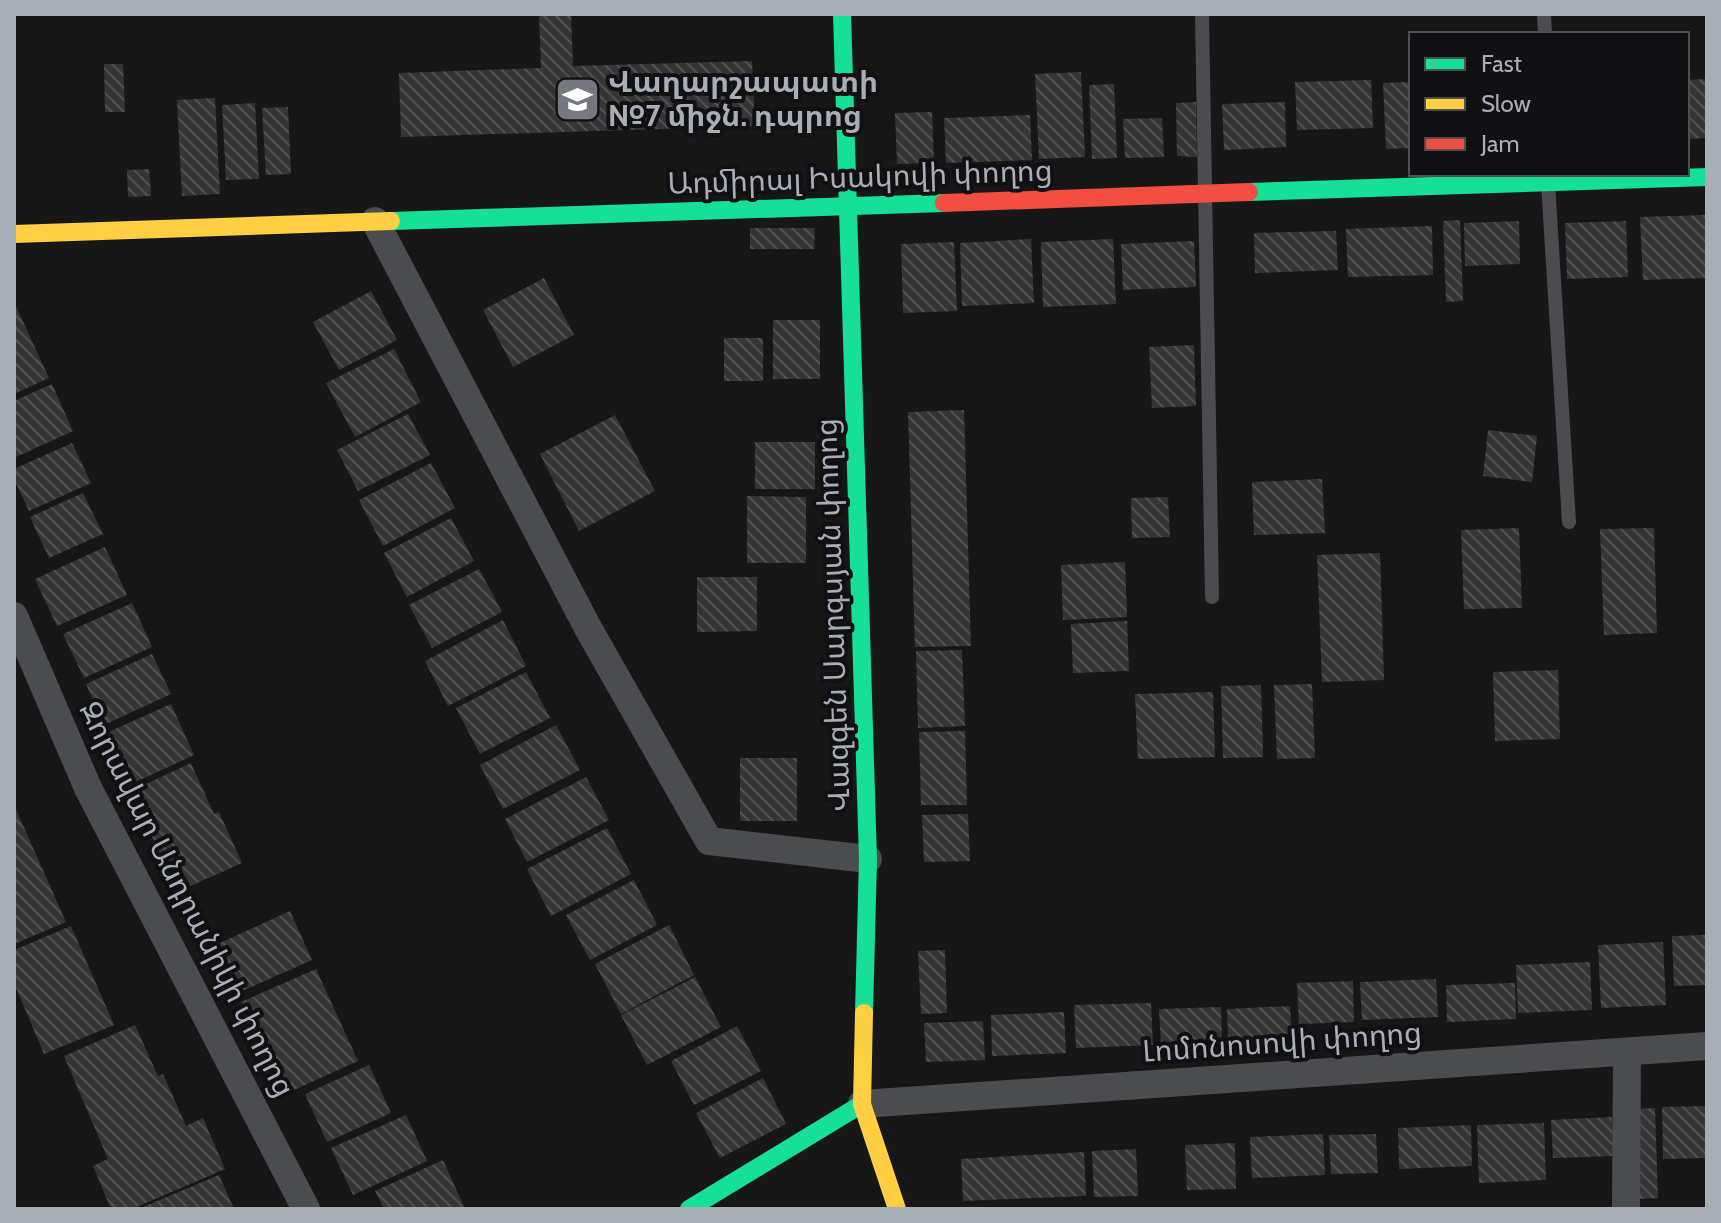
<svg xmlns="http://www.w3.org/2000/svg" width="1721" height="1223" viewBox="0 0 1721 1223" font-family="Cabin,'Noto Sans Armenian',sans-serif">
<defs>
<pattern id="building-back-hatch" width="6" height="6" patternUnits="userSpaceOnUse" patternTransform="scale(2)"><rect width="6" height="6" fill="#353536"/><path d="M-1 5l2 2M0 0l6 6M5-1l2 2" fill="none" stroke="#4f5051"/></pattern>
</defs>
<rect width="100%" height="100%" fill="#171717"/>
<g fill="url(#building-back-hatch)">
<polygon points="539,14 571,14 573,66 752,61 755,126 401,137 399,73 541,68"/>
<polygon points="104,64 123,64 125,112 105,112"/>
<polygon points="1081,72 1085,157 1039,159 1035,74"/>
<polygon points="1707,79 1707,138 1687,139 1687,80"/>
<polygon points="1371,80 1373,128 1297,130 1295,82"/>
<polygon points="1411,82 1411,148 1386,149 1383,83"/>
<polygon points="1114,84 1117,158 1092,159 1089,85"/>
<polygon points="215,98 220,194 182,196 177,100"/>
<polygon points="1196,102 1197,157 1177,156 1176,103"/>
<polygon points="1285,102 1286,147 1224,150 1222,104"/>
<polygon points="255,103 259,179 226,180 222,105"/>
<polygon points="288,107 291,174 266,175 262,108"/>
<polygon points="932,112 934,163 897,164 895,113"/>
<polygon points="1030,115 1032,160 946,163 944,118"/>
<polygon points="1162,118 1164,157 1125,158 1123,119"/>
<polygon points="149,169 151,196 128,197 127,170"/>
<polygon points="1707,215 1707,278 1643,280 1640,217"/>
<polygon points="1460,220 1463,301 1446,302 1443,221"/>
<polygon points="1519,221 1520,264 1465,266 1464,223"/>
<polygon points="1626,221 1628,277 1567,279 1565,223"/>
<polygon points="1432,226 1433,275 1348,277 1346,229"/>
<polygon points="750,228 815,228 814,249 750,249"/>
<polygon points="1336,231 1338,270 1255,273 1254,233"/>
<polygon points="1031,239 1034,303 962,306 960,243"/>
<polygon points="1113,239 1116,304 1043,307 1041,242"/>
<polygon points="1194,241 1196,287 1123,290 1121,244"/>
<polygon points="954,242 957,311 903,313 901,244"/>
<polygon points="544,278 574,335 513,367 483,310"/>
<polygon points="371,291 397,340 339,370 313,322"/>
<polygon points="14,302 49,378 14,394"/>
<rect x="773" y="320" width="47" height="59"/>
<rect x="724" y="338" width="39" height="43"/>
<polygon points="1194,345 1196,406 1152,408 1149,347"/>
<polygon points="394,349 421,402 355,437 326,383"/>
<polygon points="52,384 73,431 14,458 14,401"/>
<polygon points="964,410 971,646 915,647 908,412"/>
<polygon points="408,414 430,455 358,491 337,450"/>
<polygon points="615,415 655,491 579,531 540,454"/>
<polygon points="1488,430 1537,436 1532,482 1483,476"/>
<rect x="755" y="442" width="60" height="47"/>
<polygon points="72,443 91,483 29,511 14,479 14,469"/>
<polygon points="431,463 455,508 383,546 359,500"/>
<polygon points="1322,479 1325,533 1254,535 1252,482"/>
<polygon points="83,493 103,534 49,558 30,517"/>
<polygon points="747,496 806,497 806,563 747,563"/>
<polygon points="1168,497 1170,537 1132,538 1131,498"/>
<polygon points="451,518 474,561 407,597 384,553"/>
<polygon points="1519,528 1522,608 1464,609 1461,530"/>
<polygon points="1654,528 1657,633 1604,635 1600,529"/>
<polygon points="105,547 127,595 57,626 35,579"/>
<polygon points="1380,553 1384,680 1322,682 1317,555"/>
<polygon points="1125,562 1127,617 1063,620 1061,565"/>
<polygon points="479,569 502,612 432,648 409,605"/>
<polygon points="697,577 757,577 757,631 697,632"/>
<polygon points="132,603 152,647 84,678 63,634"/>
<polygon points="503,620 526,666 448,706 425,661"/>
<polygon points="1127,621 1129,671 1073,673 1071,624"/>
<polygon points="962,650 965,726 918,728 916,651"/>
<polygon points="152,654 171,694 104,725 86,684"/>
<polygon points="1558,670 1560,739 1495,741 1493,672"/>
<polygon points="526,672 550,718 480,754 456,708"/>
<polygon points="1312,684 1315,758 1277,759 1274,685"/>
<polygon points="1261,685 1263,757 1223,758 1221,686"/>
<polygon points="1213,692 1215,757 1138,759 1135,694"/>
<polygon points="171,704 194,755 129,785 106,733"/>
<polygon points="556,725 580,770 503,809 480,765"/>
<polygon points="965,731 967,805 921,805 919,732"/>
<rect x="740" y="758" width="57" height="63"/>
<polygon points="191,763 214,814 219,812 242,863 177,892 131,791"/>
<polygon points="586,777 609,820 527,862 505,819"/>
<polygon points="14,805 66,922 14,944"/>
<polygon points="968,814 970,861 924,862 922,815"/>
<polygon points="607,828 631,874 551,916 527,869"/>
<polygon points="634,880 657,925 590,960 566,915"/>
<polygon points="290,911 312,960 240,992 218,944"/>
<polygon points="669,925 694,975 621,1014 595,964"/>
<polygon points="71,926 114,1025 44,1054 14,983 14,950"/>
<polygon points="1707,935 1707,985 1674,986 1672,936"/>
<polygon points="1663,942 1666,1005 1601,1008 1598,945"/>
<polygon points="945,950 947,1013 921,1014 918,951"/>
<polygon points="1590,962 1592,1010 1518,1013 1516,965"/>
<polygon points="316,969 358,1061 283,1095 241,1002"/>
<polygon points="695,977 721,1027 647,1065 621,1015"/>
<polygon points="1436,979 1438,1017 1362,1020 1360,982"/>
<polygon points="1353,981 1354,1022 1299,1024 1297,983"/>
<polygon points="1515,983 1516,1019 1447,1022 1446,985"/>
<polygon points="1151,1003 1153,1045 1076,1048 1074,1005"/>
<polygon points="1290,1006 1292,1038 1228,1041 1227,1009"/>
<polygon points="1221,1007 1222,1042 1161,1044 1159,1009"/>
<polygon points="1064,1012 1066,1053 992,1056 991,1015"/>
<polygon points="983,1021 985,1060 926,1062 924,1023"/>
<polygon points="135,1025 158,1076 163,1074 186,1126 203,1118 225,1169 132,1209 111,1209 93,1166 108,1159 64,1056"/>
<polygon points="737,1026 761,1071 694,1105 671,1061"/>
<polygon points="369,1065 391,1113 327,1142 305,1094"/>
<polygon points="763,1078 786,1124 720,1158 696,1113"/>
<polygon points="1707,1106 1707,1158 1663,1159 1662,1107"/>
<polygon points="1655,1108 1658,1198 1638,1199 1634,1109"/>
<polygon points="406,1115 427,1161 353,1195 331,1148"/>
<polygon points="1612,1117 1614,1156 1553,1158 1551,1120"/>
<polygon points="1544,1123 1546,1180 1479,1183 1477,1125"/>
<polygon points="1471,1125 1472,1166 1399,1169 1398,1128"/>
<polygon points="1323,1134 1325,1175 1252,1178 1250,1137"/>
<polygon points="1376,1134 1378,1173 1331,1174 1329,1135"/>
<polygon points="1235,1143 1236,1189 1187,1190 1185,1145"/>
<polygon points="1136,1149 1138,1196 1094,1197 1092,1151"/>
<polygon points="1084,1152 1086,1196 963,1201 961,1159"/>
<polygon points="443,1160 465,1209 384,1209 375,1191"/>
<polygon points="219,1175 234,1209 138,1209"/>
</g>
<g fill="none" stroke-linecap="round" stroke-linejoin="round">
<g stroke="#4b4c50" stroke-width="14">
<polyline points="1202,14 1212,597"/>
<polyline points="1544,14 1545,34"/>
<polyline points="1548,183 1569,522"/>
</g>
<g stroke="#4b4c50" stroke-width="28">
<polyline points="375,221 588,628 709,841 868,859"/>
<polyline points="14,616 88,788 306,1209"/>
<polyline points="862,1104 1707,1046"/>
<polyline points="1626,1209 1627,1053"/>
</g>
<g stroke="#16e098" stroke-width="18">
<polyline points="842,14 868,859 864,1013"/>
<polyline points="1249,192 1707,177"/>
<polyline points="391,221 944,203"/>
<polyline points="689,1209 862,1104"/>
</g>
<g stroke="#ffcf43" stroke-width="18">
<polyline points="14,234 391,221"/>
<polyline points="864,1013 862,1104 897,1209"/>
</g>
<polyline stroke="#f24e42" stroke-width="18" points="944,203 1249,192"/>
</g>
<defs>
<symbol id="school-square" viewBox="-11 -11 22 22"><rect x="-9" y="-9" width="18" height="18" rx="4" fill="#757880" stroke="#111113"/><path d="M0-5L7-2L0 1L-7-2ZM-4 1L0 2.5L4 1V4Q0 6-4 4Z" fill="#fff"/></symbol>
</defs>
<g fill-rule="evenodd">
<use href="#school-square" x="552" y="74" width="51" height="51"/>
</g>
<g text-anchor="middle" stroke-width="8" stroke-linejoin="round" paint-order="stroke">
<g font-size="30" font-weight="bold" fill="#a8adb8" stroke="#111113" text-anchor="start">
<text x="608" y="92">Վաղարշապատի<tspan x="608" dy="34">№7 միջն. դպրոց</tspan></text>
</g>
<g font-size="30" fill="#a8adb8" stroke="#111113">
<text transform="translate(860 177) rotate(-2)" y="10">Ադմիրալ Իսակովի փողոց</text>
<text transform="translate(833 615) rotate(-92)" y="10">Վազգեն Սարգսյան փողոց</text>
<text transform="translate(187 899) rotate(63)" y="10">Զորավար Անդրանիկի փողոց</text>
<text transform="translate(1282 1042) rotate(-4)" y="10">Լոմոնոսովի փողոց</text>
</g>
</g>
<rect width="1721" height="1223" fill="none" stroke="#a8adb8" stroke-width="32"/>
<rect x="1409" y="32" width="280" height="144" fill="#111113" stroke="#4d4f55" stroke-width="2"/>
<rect x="1425" y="58" width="40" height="12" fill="#16e098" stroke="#4d4f55" stroke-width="2"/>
<text x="1481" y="72" font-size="24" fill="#a8adb8">Fast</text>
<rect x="1425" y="98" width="40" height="12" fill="#ffcf43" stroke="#4d4f55" stroke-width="2"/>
<text x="1481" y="112" font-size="24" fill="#a8adb8">Slow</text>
<rect x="1425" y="138" width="40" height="12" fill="#f24e42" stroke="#4d4f55" stroke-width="2"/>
<text x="1481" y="152" font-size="24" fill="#a8adb8">Jam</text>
</svg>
